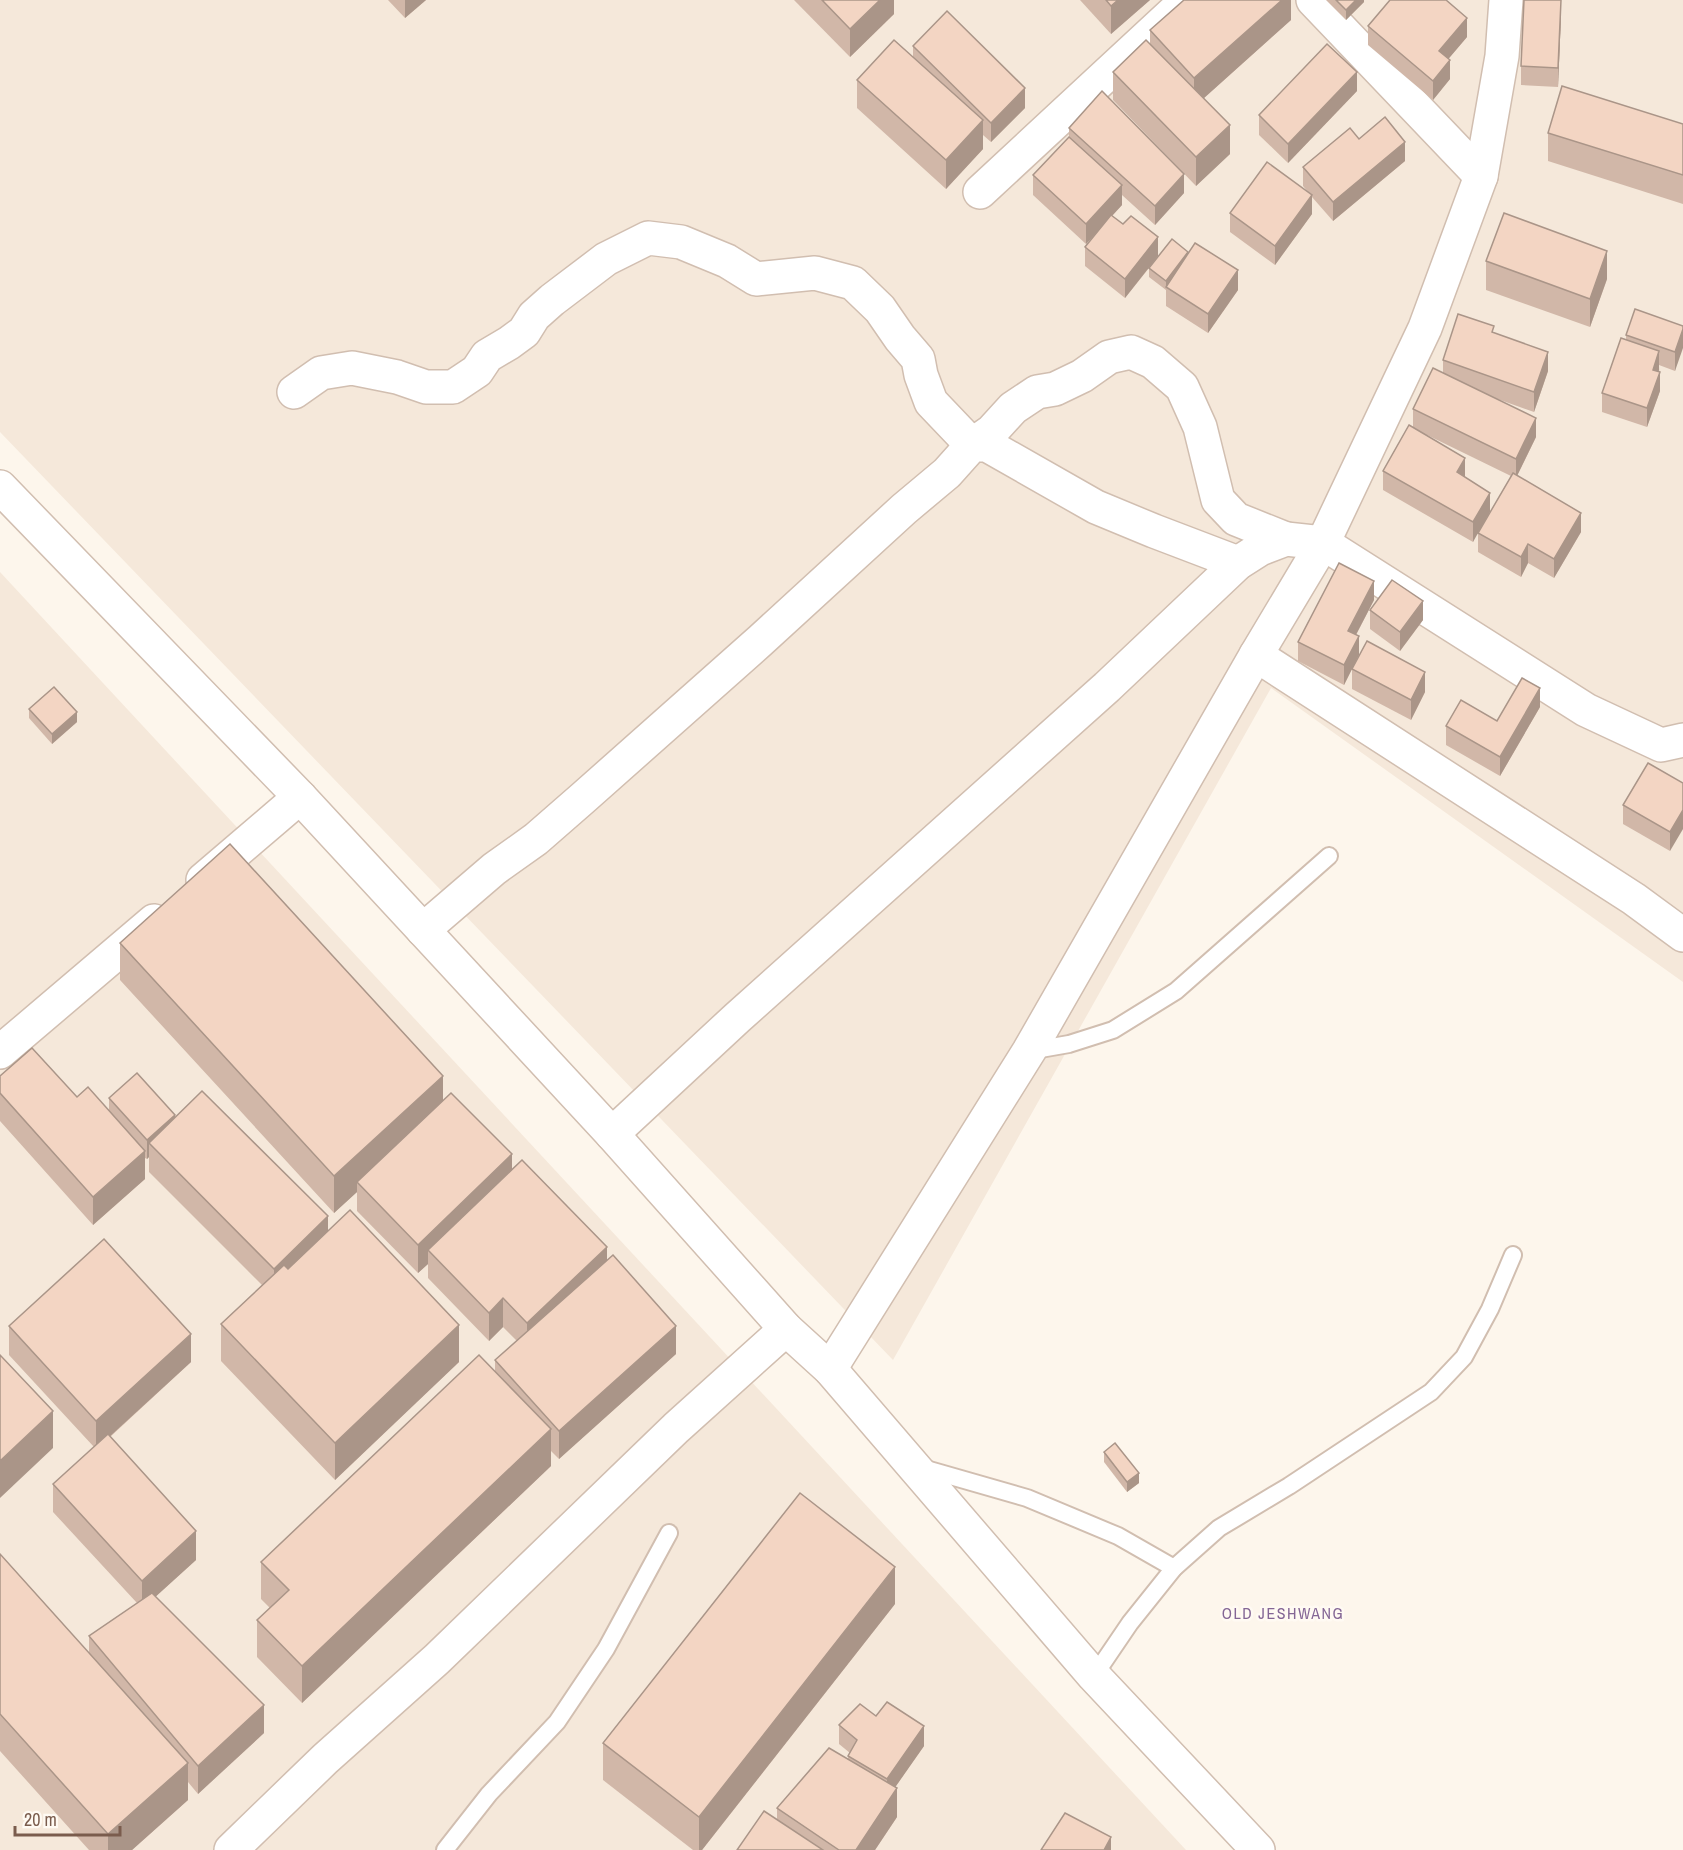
<svg xmlns="http://www.w3.org/2000/svg" width="1683" height="1850" viewBox="0 0 1683 1850" font-family="'Archivo Narrow',sans-serif">
<rect width="100%" height="100%" fill="#fdf6ec"/>
<g fill="#f5e8da">
<polygon points="0,0 1683,0 1683,982 1271,688 893,1360 0,432"/>
<polygon points="0,572 1186,1850 0,1850"/>
</g>
<g fill="none" stroke-linecap="round" stroke-linejoin="round">
<defs>
<g id="lane">
<polyline points="1029,1051 1069,1044 1113,1030 1176,991 1329,856"/>
<polyline points="919,1467 1027,1498 1118,1536 1174,1568"/>
<polyline points="1094,1676 1130,1623 1174,1568 1219,1528 1289,1486 1431,1392 1464,1357 1490,1309 1513,1255"/>
<polyline points="445,1850 489,1794 557,1722 606,1649 669,1533"/>
</g>
<g id="street">
<polyline points="1313,0 1481,176"/>
<polyline points="980,192 1187,0"/>
<polyline points="294,392 321,373 352,368 397,377 426,387 453,387 477,371 487,356 509,343 524,332 534,316 552,300 606,259 648,238 681,242 727,261 756,279 815,273 853,283 880,309 900,338 918,359 921,375 931,402 972,445 992,431 1013,408 1037,392 1055,389 1082,376 1109,357 1131,352 1153,362 1182,387 1200,427 1218,500 1236,519 1286,539"/>
<polyline points="0,487 300,797 612,1134 786,1329 830,1369 1094,1676 1258,1850"/>
<polyline points="1256,655 1634,899 1683,935"/>
<polyline points="203,880 300,797"/>
<polyline points="423,930 494,869 536,839 583,798 761,640 904,509 947,473 972,445 987,445 1096,507 1154,531 1238,563"/>
<polyline points="0,1052 154,921"/>
<polyline points="612,1134 737,1018 1107,687 1238,563 1260,549 1286,539 1323,543 1586,710 1661,745 1683,740"/>
<polyline points="830,1369 1029,1051 1256,655 1323,543 1425,328 1481,176 1502,56 1506,0"/>
<polyline points="231,1850 325,1759 437,1659 676,1428 786,1329"/>
</g>
</defs>
<use href="#lane" stroke="#d1beb0" stroke-width="20"/>
<use href="#street" stroke="#d1beb0" stroke-width="36"/>
<use href="#lane" stroke="#fff" stroke-width="16"/>
<use href="#street" stroke="#fff" stroke-width="33"/>
</g>
<g fill="#d1b7a8">
<polygon points="388,0 426,0 405,18"/>
<polygon points="794,0 894,0 894,14 850,57"/>
<polygon points="1080,0 1150,0 1111,34"/>
<polygon points="1291,0 1291,20 1204,98 1230,154 1196,186 1113,100 1113,72 1150,44 1150,30"/>
<polygon points="1326,0 1364,0 1364,2 1346,20"/>
<polygon points="1561,16 1558,87 1521,85 1521,66"/>
<polygon points="1368,26 1467,37 1449,58 1450,79 1433,100 1368,45"/>
<polygon points="913,46 1025,108 991,142 983,135 983,149 946,189 857,108 857,80 913,57"/>
<polygon points="1357,91 1288,163 1259,135 1259,115"/>
<polygon points="1683,124 1683,204 1548,161 1548,133"/>
<polygon points="1069,128 1184,193 1155,225 1122,195 1122,205 1112,216 1158,256 1188,252 1238,290 1208,333 1166,306 1166,290 1149,277 1149,268 1125,298 1085,266 1085,247 1102,227 1086,244 1033,195 1033,175 1069,137"/>
<polygon points="1359,139 1405,161 1333,221 1312,197 1312,214 1275,265 1230,232 1230,213 1309,193 1303,186 1303,167"/>
<polygon points="1486,261 1607,279 1590,327 1486,290"/>
<polygon points="1683,326 1675,371 1659,365 1660,391 1647,427 1602,412 1602,393 1626,340 1626,335"/>
<polygon points="1494,333 1548,371 1534,412 1492,397 1536,437 1517,476 1581,532 1554,578 1528,563 1521,577 1478,552 1478,533 1511,476 1427,435 1465,477 1490,493 1473,542 1383,490 1383,471 1413,427 1413,409 1443,373 1443,360"/>
<polygon points="1374,600 1356,635 1359,655 1344,685 1298,661 1298,642"/>
<polygon points="1370,610 1423,620 1400,651 1370,629"/>
<polygon points="1352,669 1425,692 1411,720 1352,689"/>
<polygon points="1540,707 1500,776 1446,745 1446,726 1497,721"/>
<polygon points="29,709 77,722 52,744 29,718"/>
<polygon points="1683,783 1670,851 1623,824 1623,805"/>
<polygon points="120,943 443,1100 512,1169 607,1261 676,1354 559,1459 551,1451 551,1466 302,1703 257,1657 257,1620 270,1608 261,1599 261,1562 495,1371 495,1360 517,1341 503,1327 489,1341 428,1278 428,1264 418,1273 357,1211 357,1192 334,1213 120,980"/>
<polygon points="0,1076 77,1097 109,1110 109,1098 175,1118 328,1231 459,1362 335,1480 221,1361 221,1324 262,1285 149,1172 149,1157 147,1159 145,1158 145,1179 93,1225 0,1121"/>
<polygon points="9,1326 191,1362 110,1437 196,1560 155,1597 264,1733 198,1794 188,1782 188,1800 132,1850 89,1850 0,1751 0,1554 89,1653 89,1636 137,1603 53,1512 53,1484 94,1447 9,1355"/>
<polygon points="1104,1452 1139,1483 1127,1492 1104,1462"/>
<polygon points="895,1604 702,1850 693,1850 603,1780 603,1743"/>
<polygon points="876,1716 924,1746 895,1787 897,1817 875,1850 737,1850 777,1819 777,1808 848,1759 848,1756 850,1753 839,1744 839,1725"/>
</g>
<g fill="#aa9588">
<polygon points="405,0 426,0 405,18"/>
<polygon points="880,0 894,0 894,14 850,57 850,29"/>
<polygon points="1118,0 1150,0 1111,34 1111,6"/>
<polygon points="1282,0 1291,0 1291,20 1194,107 1194,78"/>
<polygon points="1356,0 1364,0 1364,2 1346,20 1346,10"/>
<polygon points="1561,0 1561,16 1558,87 1558,68"/>
<polygon points="1467,18 1467,37 1439,70 1439,51"/>
<polygon points="1450,60 1450,79 1433,100 1433,81"/>
<polygon points="1357,72 1357,91 1288,163 1288,144"/>
<polygon points="1025,88 1025,108 991,142 991,123"/>
<polygon points="983,120 983,149 946,189 946,160"/>
<polygon points="1230,125 1230,154 1196,186 1196,157"/>
<polygon points="1405,142 1405,161 1333,221 1333,202"/>
<polygon points="1184,174 1184,193 1155,225 1155,206"/>
<polygon points="1122,185 1122,205 1086,244 1086,224"/>
<polygon points="1312,195 1312,214 1275,265 1275,246"/>
<polygon points="1158,237 1158,256 1125,298 1125,279"/>
<polygon points="1607,251 1607,279 1590,327 1590,299"/>
<polygon points="1188,252 1188,262 1166,287 1166,281"/>
<polygon points="1238,270 1238,290 1208,333 1208,314"/>
<polygon points="1683,329 1683,348 1675,371 1675,352"/>
<polygon points="1659,351 1659,370 1653,389 1653,370"/>
<polygon points="1548,352 1548,371 1534,412 1534,392"/>
<polygon points="1660,372 1660,391 1647,427 1647,408"/>
<polygon points="1536,418 1536,437 1516,478 1516,459"/>
<polygon points="1465,458 1465,477 1457,492 1457,472"/>
<polygon points="1490,493 1490,512 1473,542 1473,522"/>
<polygon points="1581,513 1581,532 1554,578 1554,559"/>
<polygon points="1528,544 1528,563 1521,577 1521,557"/>
<polygon points="1374,581 1374,600 1348,650 1348,631"/>
<polygon points="1423,601 1423,620 1400,651 1400,632"/>
<polygon points="1359,636 1359,655 1344,685 1344,665"/>
<polygon points="1425,672 1425,692 1411,720 1411,700"/>
<polygon points="1540,688 1540,707 1500,776 1500,757"/>
<polygon points="77,712 77,722 52,744 52,734"/>
<polygon points="1683,810 1683,829 1670,851 1670,832"/>
<polygon points="443,1076 443,1113 357,1182 357,1192 334,1213 334,1176"/>
<polygon points="175,1115 175,1134 149,1143 149,1157 147,1159 147,1140"/>
<polygon points="145,1151 145,1179 93,1225 93,1197"/>
<polygon points="512,1154 512,1183 428,1250 428,1264 418,1273 418,1245"/>
<polygon points="328,1216 328,1245 274,1297 274,1269"/>
<polygon points="607,1247 607,1275 527,1351 527,1323"/>
<polygon points="503,1298 503,1327 489,1341 489,1313"/>
<polygon points="459,1325 459,1362 335,1480 335,1443"/>
<polygon points="676,1326 676,1354 559,1459 559,1431"/>
<polygon points="191,1334 191,1362 96,1449 96,1421"/>
<polygon points="53,1411 53,1448 0,1498 0,1461"/>
<polygon points="551,1429 551,1466 302,1703 302,1666"/>
<polygon points="1139,1473 1139,1483 1127,1492 1127,1482"/>
<polygon points="196,1531 196,1560 142,1609 142,1581"/>
<polygon points="895,1567 895,1604 702,1850 699,1850 699,1817"/>
<polygon points="264,1705 264,1733 198,1794 198,1766"/>
<polygon points="924,1726 924,1746 887,1799 887,1779"/>
<polygon points="188,1763 188,1800 132,1850 108,1850 108,1834"/>
<polygon points="897,1788 897,1817 875,1850 856,1850"/>
<polygon points="1111,1837 1111,1850 1104,1850"/>
</g>
<g fill="#f3d5c3" stroke="#aa9588" stroke-width="1.5">
<polygon points="822,0 880,0 850,29"/>
<polygon points="1106,0 1118,0 1111,6"/>
<polygon points="1184,0 1282,0 1194,78 1150,30"/>
<polygon points="1336,0 1356,0 1346,10"/>
<polygon points="1390,0 1446,0 1467,18 1439,51 1450,60 1433,81 1368,26"/>
<polygon points="1524,0 1561,0 1558,68 1521,66"/>
<polygon points="947,11 1025,88 991,123 913,46"/>
<polygon points="894,40 983,120 946,160 857,80"/>
<polygon points="1146,40 1230,125 1196,157 1113,72"/>
<polygon points="1327,44 1357,72 1288,144 1259,115"/>
<polygon points="1562,86 1683,124 1683,175 1548,133"/>
<polygon points="1102,91 1184,174 1155,206 1069,128"/>
<polygon points="1385,117 1405,142 1333,202 1303,167 1350,128 1359,139"/>
<polygon points="1069,137 1122,185 1086,224 1033,175"/>
<polygon points="1267,162 1312,195 1275,246 1230,213"/>
<polygon points="1504,213 1607,251 1590,299 1486,261"/>
<polygon points="1111,215 1123,224 1131,216 1158,237 1125,279 1085,247"/>
<polygon points="1172,239 1188,252 1166,281 1149,268"/>
<polygon points="1195,243 1238,270 1208,314 1166,287"/>
<polygon points="1635,309 1683,326 1683,329 1675,352 1626,335"/>
<polygon points="1458,314 1494,326 1492,332 1548,352 1534,392 1443,360"/>
<polygon points="1621,338 1659,351 1653,370 1660,372 1647,408 1602,393"/>
<polygon points="1433,368 1536,418 1516,459 1413,409"/>
<polygon points="1409,425 1465,458 1457,472 1490,493 1473,522 1383,471"/>
<polygon points="1513,473 1581,513 1554,559 1528,544 1521,557 1478,533"/>
<polygon points="1339,563 1374,581 1348,631 1359,636 1344,665 1298,642"/>
<polygon points="1392,580 1423,601 1400,632 1370,610"/>
<polygon points="1367,641 1425,672 1411,700 1352,669"/>
<polygon points="1522,678 1540,688 1500,757 1446,726 1461,700 1497,721"/>
<polygon points="54,687 77,712 52,734 29,709"/>
<polygon points="1648,763 1683,783 1683,810 1670,832 1623,805"/>
<polygon points="230,844 443,1076 334,1176 120,943"/>
<polygon points="32,1048 77,1097 88,1087 145,1151 93,1197 0,1093 0,1076"/>
<polygon points="137,1073 175,1115 147,1140 109,1098"/>
<polygon points="202,1091 328,1216 274,1269 149,1143"/>
<polygon points="451,1093 512,1154 418,1245 357,1182"/>
<polygon points="522,1160 607,1247 527,1323 503,1298 489,1313 428,1250"/>
<polygon points="350,1210 459,1325 335,1443 221,1324 284,1265 288,1269"/>
<polygon points="104,1239 191,1334 96,1421 9,1326"/>
<polygon points="613,1255 676,1326 559,1431 495,1360"/>
<polygon points="0,1355 53,1411 0,1461"/>
<polygon points="479,1355 551,1429 302,1666 257,1620 289,1590 261,1562"/>
<polygon points="108,1434 196,1531 142,1581 53,1484"/>
<polygon points="1115,1443 1139,1473 1127,1482 1104,1452"/>
<polygon points="800,1493 895,1567 699,1817 603,1743"/>
<polygon points="0,1554 188,1763 108,1834 0,1714"/>
<polygon points="152,1593 264,1705 198,1766 89,1636"/>
<polygon points="887,1702 924,1726 887,1779 848,1756 857,1740 839,1725 860,1704 876,1716"/>
<polygon points="829,1748 897,1788 856,1850 839,1850 777,1808"/>
<polygon points="764,1811 823,1850 737,1850"/>
<polygon points="1065,1813 1111,1837 1104,1850 1041,1850"/>
</g>
<g text-anchor="middle" stroke-width="5" stroke-linejoin="round" paint-order="stroke">
<g font-size="16" letter-spacing="1.5" fill="#846695" stroke="#fffaf3">
<text x="1283" y="1619">OLD JESHWANG</text>
</g>
</g>
<path d="M15 1826v9h105v-9" fill="none" stroke="#7a5c4d" stroke-width="3"/>
<text x="24" y="1826" font-size="18" fill="#7a5c4d" stroke="#fffaf3" stroke-width="4.5" paint-order="stroke">20 m</text>
</svg>
